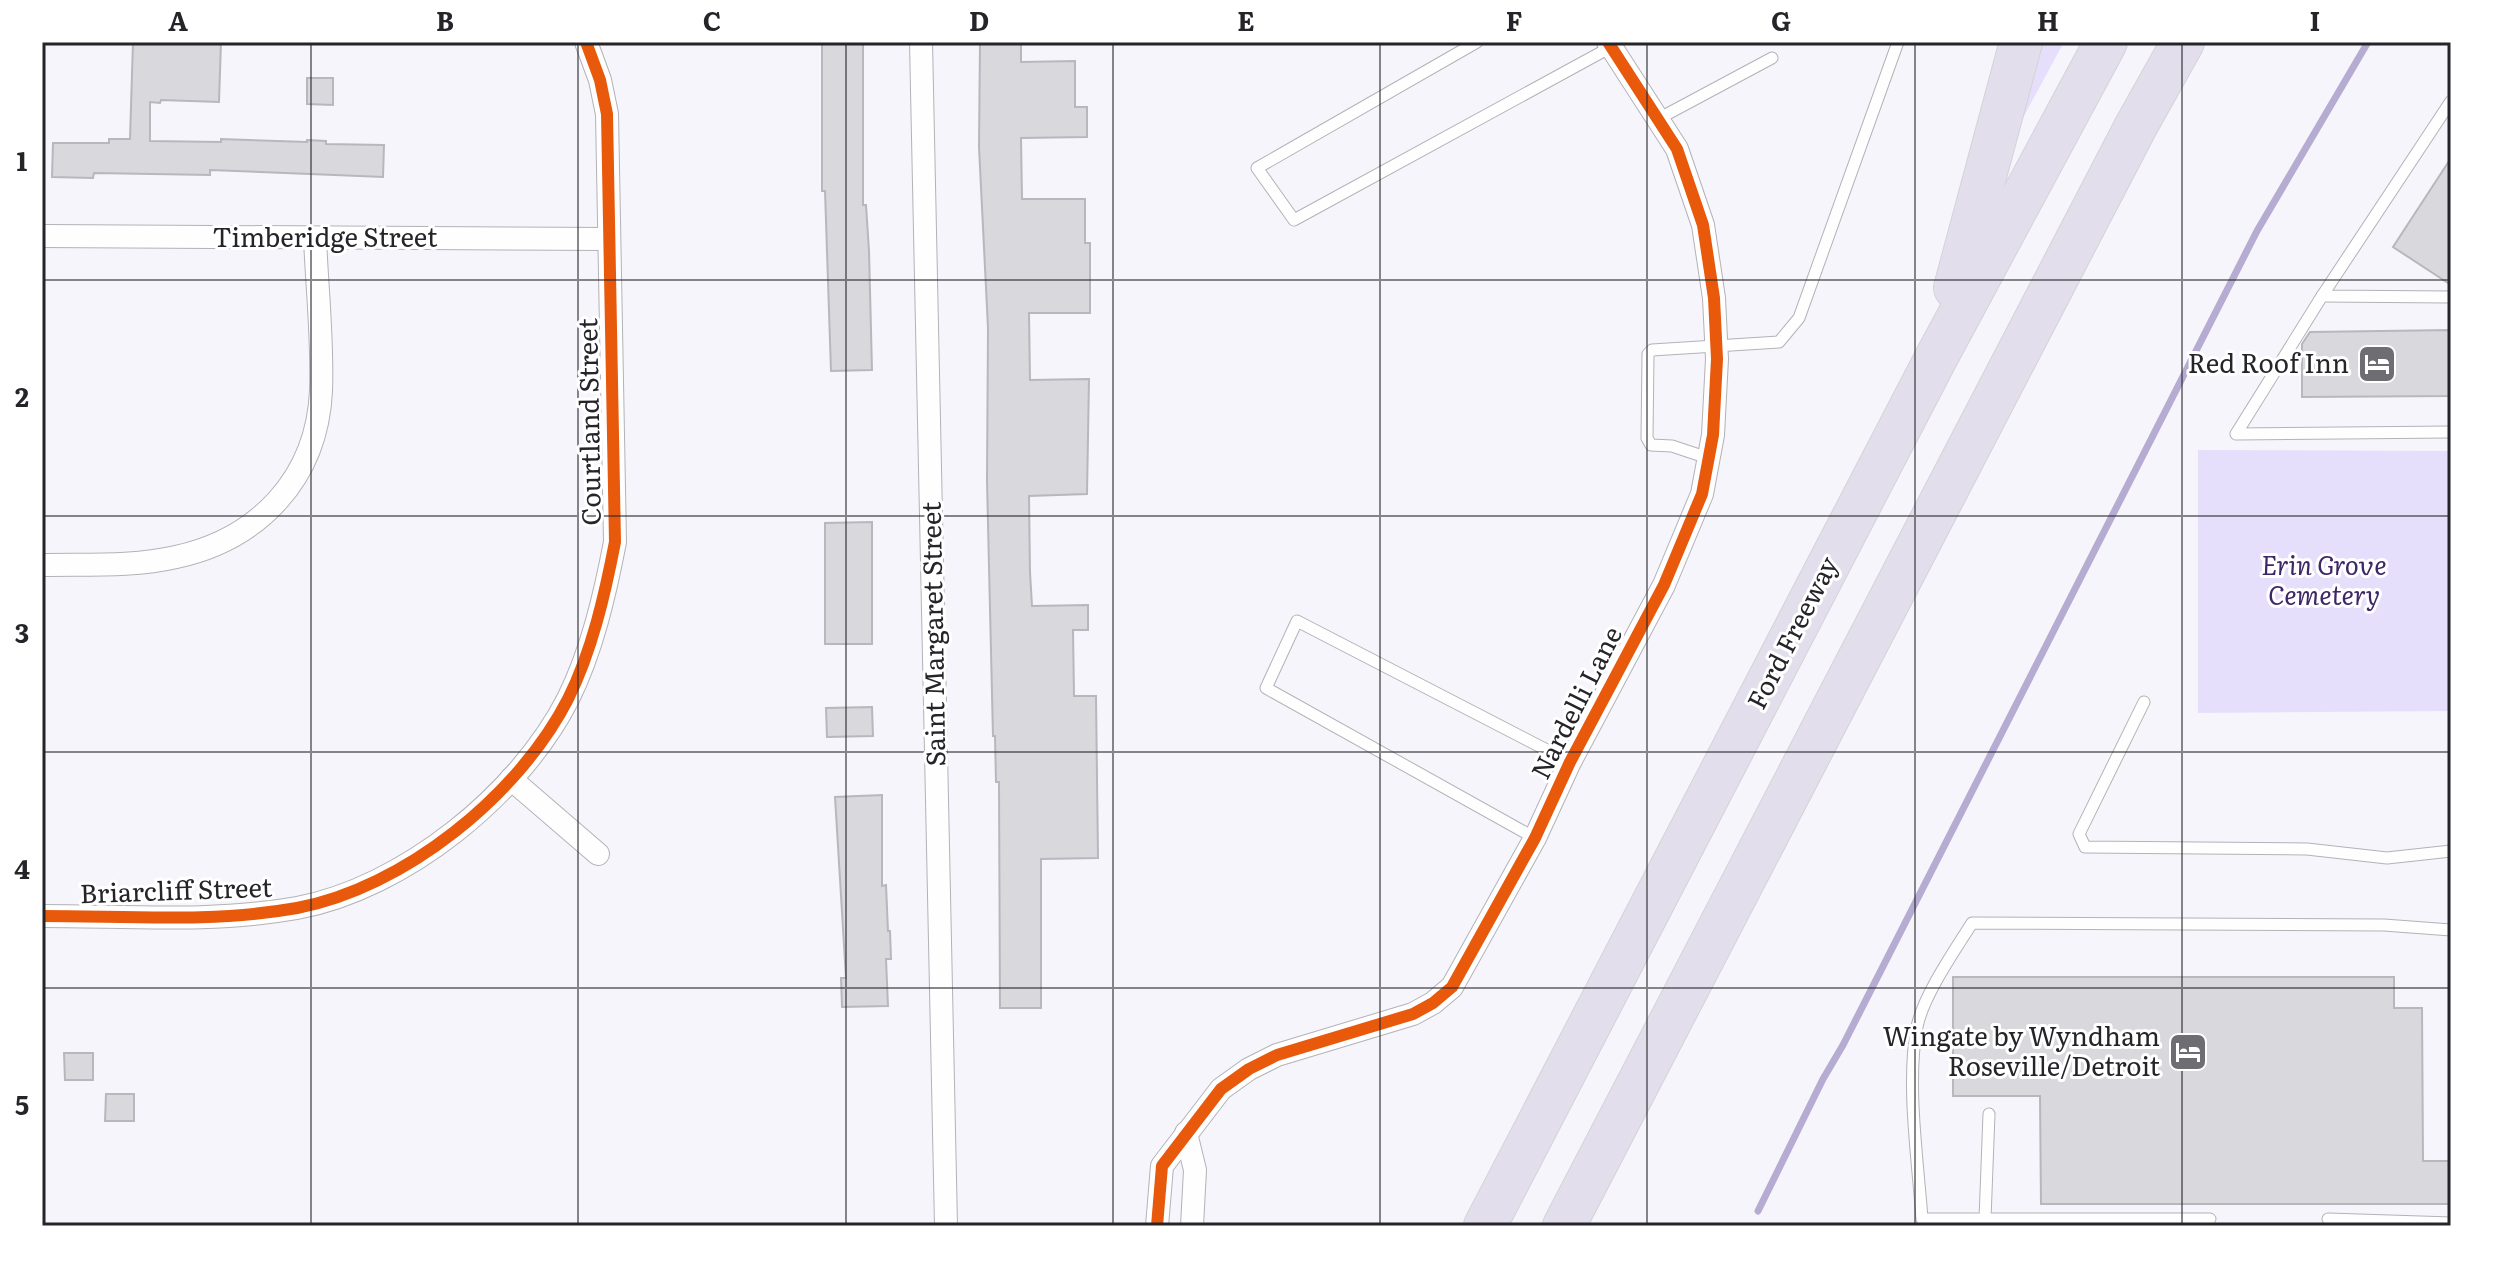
<svg xmlns="http://www.w3.org/2000/svg" width="2493" height="1268" viewBox="0 0 2493 1268" font-family="Literata,serif">
<rect width="100%" height="100%" fill="#f6f5fb"/>
<g fill="#e6dffc">
<polygon points="2034,42 2064,42 2024,116 2017,113"/>
<polygon points="2198,450 2451,451 2451,711 2198,713"/>
</g>
<g fill="none" stroke-linecap="round" stroke-linejoin="round">
<polyline stroke="#b6acd2" stroke-width="7" points="1758,1211 1823,1079 1843,1045 2257,231 2368,42"/>
</g>
<g fill="#d9d8dd" stroke="#b8b7bd" stroke-width="2">
<polygon points="133,42 221,42 219,102 161,100 160,103 150,102 150,141 221,142 221,139 307,142 307,140 326,141 326,144 384,145 383,177 210,170 210,175 94,173 93,178 52,177 53,143 109,143 109,139 130,139"/>
<polygon points="822,42 863,42 863,205 866,205 869,251 872,370 831,371 825,191 822,191"/>
<polygon points="980,42 1021,42 1021,62 1075,61 1075,107 1087,107 1087,137 1021,138 1022,199 1085,199 1085,243 1090,243 1090,313 1029,313 1030,380 1089,379 1087,494 1029,496 1030,572 1032,606 1088,605 1088,630 1073,630 1074,696 1096,696 1098,858 1041,859 1041,1008 1000,1008 999,782 996,782 995,736 993,736 987,481 988,328 979,147"/>
<polygon points="307,78 333,78 333,105 307,104"/>
<polygon points="2451,158 2451,285 2393,247"/>
<polygon points="2451,330 2451,396 2302,397 2302,344 2310,332"/>
<polygon points="872,522 872,644 825,644 825,523"/>
<polygon points="872,707 873,736 827,737 826,708"/>
<polygon points="882,795 882,886 886,885 888,931 890,931 891,959 886,959 888,1006 842,1007 841,978 846,978 835,797"/>
<polygon points="1953,977 2394,977 2394,1008 2422,1008 2423,1161 2451,1161 2451,1204 2041,1204 2040,1096 1953,1096"/>
<polygon points="64,1053 93,1053 93,1080 65,1080"/>
<polygon points="106,1094 134,1094 134,1121 105,1121"/>
</g>
<g fill="none" stroke-linecap="round" stroke-linejoin="round">
<defs>
<g id="service">
<polyline points="1477,42 1257,168 1294,220 1611,47"/>
<polyline points="2451,101 2322,296 2451,297"/>
<polyline points="1658,119 1772,58"/>
<polyline points="2322,296 2236,434 2451,432"/>
<polyline points="1708,458 1672,446 1651,445 1647,438 1648,354 1652,350 1779,342 1799,318 1898,42"/>
<polyline points="2144,702 2079,834 2085,847 2307,849 2387,858 2451,851"/>
<polyline points="1535,838 1266,688 1297,621 1570,762"/>
<polyline points="1989,1114 1985,1219 2210,1219"/>
<polyline points="2328,1219 2451,1223"/>
<path d="M1985,1226V1219H1922C1918,1162 1906,1082 1917,1027C1923,996 1955,950 1972,923L2384,925L2451,930"/>
</g>
<g id="minor">
<polyline points="921,42 946,1226"/>
<polyline points="42,236 608,239"/>
<path d="M42,565C86,564 133,567 176,557C259,539 317,478 321,391C323,341 317,289 315,238"/>
<polyline points="511,779 598,854"/>
<path d="M42,916C127,916 213,923 297,908C404,888 519,795 568,699C592,651 605,594 615,542L607,114L600,80L586,42"/>
<polyline points="1186,1133 1195,1170 1192,1226"/>
<polyline points="1157,1226 1162,1166 1221,1089 1249,1069 1277,1055 1413,1014 1433,1003 1452,987 1535,838 1570,762 1664,585 1702,494 1713,435 1717,359 1714,298 1703,225 1677,149 1608,42"/>
</g>
<g id="motorway">
<polyline points="1955,288 2021,42"/>
<polyline points="1485,1226 1936,358 2106,42"/>
<polyline points="1564,1226 2136,126 2183,42"/>
</g>
</defs>
<use href="#service" stroke="#b3b2b7" stroke-width="13"/>
<use href="#minor" stroke="#b3b2b7" stroke-width="24"/>
<use href="#motorway" stroke="#d4d3d7" stroke-width="44"/>
<use href="#service" stroke="#fefefe" stroke-width="11"/>
<use href="#minor" stroke="#fefefe" stroke-width="22"/>
<use href="#motorway" stroke="#e2deec" stroke-width="42"/>
<defs>
<g id="cycleway">
<path d="M42,916C127,916 213,923 297,908C404,888 519,795 568,699C592,651 605,594 615,542L607,114L600,80L586,42"/>
<polyline points="1157,1226 1162,1166 1221,1089 1249,1069 1277,1055 1413,1014 1433,1003 1452,987 1535,838 1570,762 1664,585 1702,494 1713,435 1717,359 1714,298 1703,225 1677,149 1608,42"/>
</g>
</defs>
<use href="#cycleway" stroke="#fff" stroke-width="17"/>
<use href="#cycleway" stroke="#e8590c" stroke-width="12"/>
</g>
<path fill="none" stroke="#252429" stroke-width="2" stroke-opacity="0.55" d="M311,42V1226M578,42V1226M846,42V1226M1113,42V1226M1380,42V1226M1647,42V1226M1915,42V1226M2182,42V1226M42,280H2451M42,516H2451M42,752H2451M42,988H2451"/>
<defs>
<symbol id="hotel-square" viewBox="-11 -11 22 22"><rect x="-9" y="-9" width="18" height="18" rx="4" fill="#6e6d72" stroke="#fff"/><path d="M-6-4.5h1.5V1H6V5H4.5V3h-9V5H-6ZM-4 0a1.8 1.8 0 1 1 3.6 0ZM.5 0V-2.5h3Q6-2.5 6 0Z" fill="#fff"/></symbol>
</defs>
<g fill-rule="evenodd">
<use href="#hotel-square" x="2355" y="342" width="44" height="44"/>
<use href="#hotel-square" x="2166" y="1030" width="44" height="44"/>
</g>
<g text-anchor="middle" stroke-width="6" stroke-linejoin="round" paint-order="stroke">
<g font-size="26" fill="#252429" stroke="#fff">
<text x="325" y="247">Timberidge Street</text>
<text transform="translate(590 422) rotate(-91)" y="9">Courtland Street</text>
<text transform="translate(1793 633) rotate(-63)" y="9">Ford Freeway</text>
<text transform="translate(934 634) rotate(-91)" y="9">Saint Margaret Street</text>
<text transform="translate(1577 703) rotate(-63)" y="9">Nardelli Lane</text>
<text transform="translate(176 891) rotate(-2)" y="9">Briarcliff Street</text>
</g>
<g font-size="26" fill="#252429" stroke="#fff" text-anchor="end">
<text x="2349" y="373">Red Roof Inn</text>
<text x="2160" y="1046">Wingate by Wyndham<tspan x="2160" dy="30">Roseville/Detroit</tspan></text>
</g>
<g font-size="26" font-style="italic" fill="#3e2766" stroke="#fff">
<text x="2324" y="575">Erin Grove<tspan x="2324" dy="30">Cemetery</tspan></text>
</g>
</g>
<rect width="2493" height="1268" fill="none" stroke="#ffffff" stroke-width="88"/>
<rect x="44" y="44" width="2405" height="1180" fill="none" stroke="#252429" stroke-width="3"/>
<g font-size="26" text-anchor="middle" font-weight="bold" fill="#252429">
<text x="178" y="31">A</text>
<text x="445" y="31">B</text>
<text x="712" y="31">C</text>
<text x="979" y="31">D</text>
<text x="1246" y="31">E</text>
<text x="1514" y="31">F</text>
<text x="1781" y="31">G</text>
<text x="2048" y="31">H</text>
<text x="2315" y="31">I</text>
<text x="22" y="171">1</text>
<text x="22" y="407">2</text>
<text x="22" y="643">3</text>
<text x="22" y="879">4</text>
<text x="22" y="1115">5</text>
</g>
</svg>
